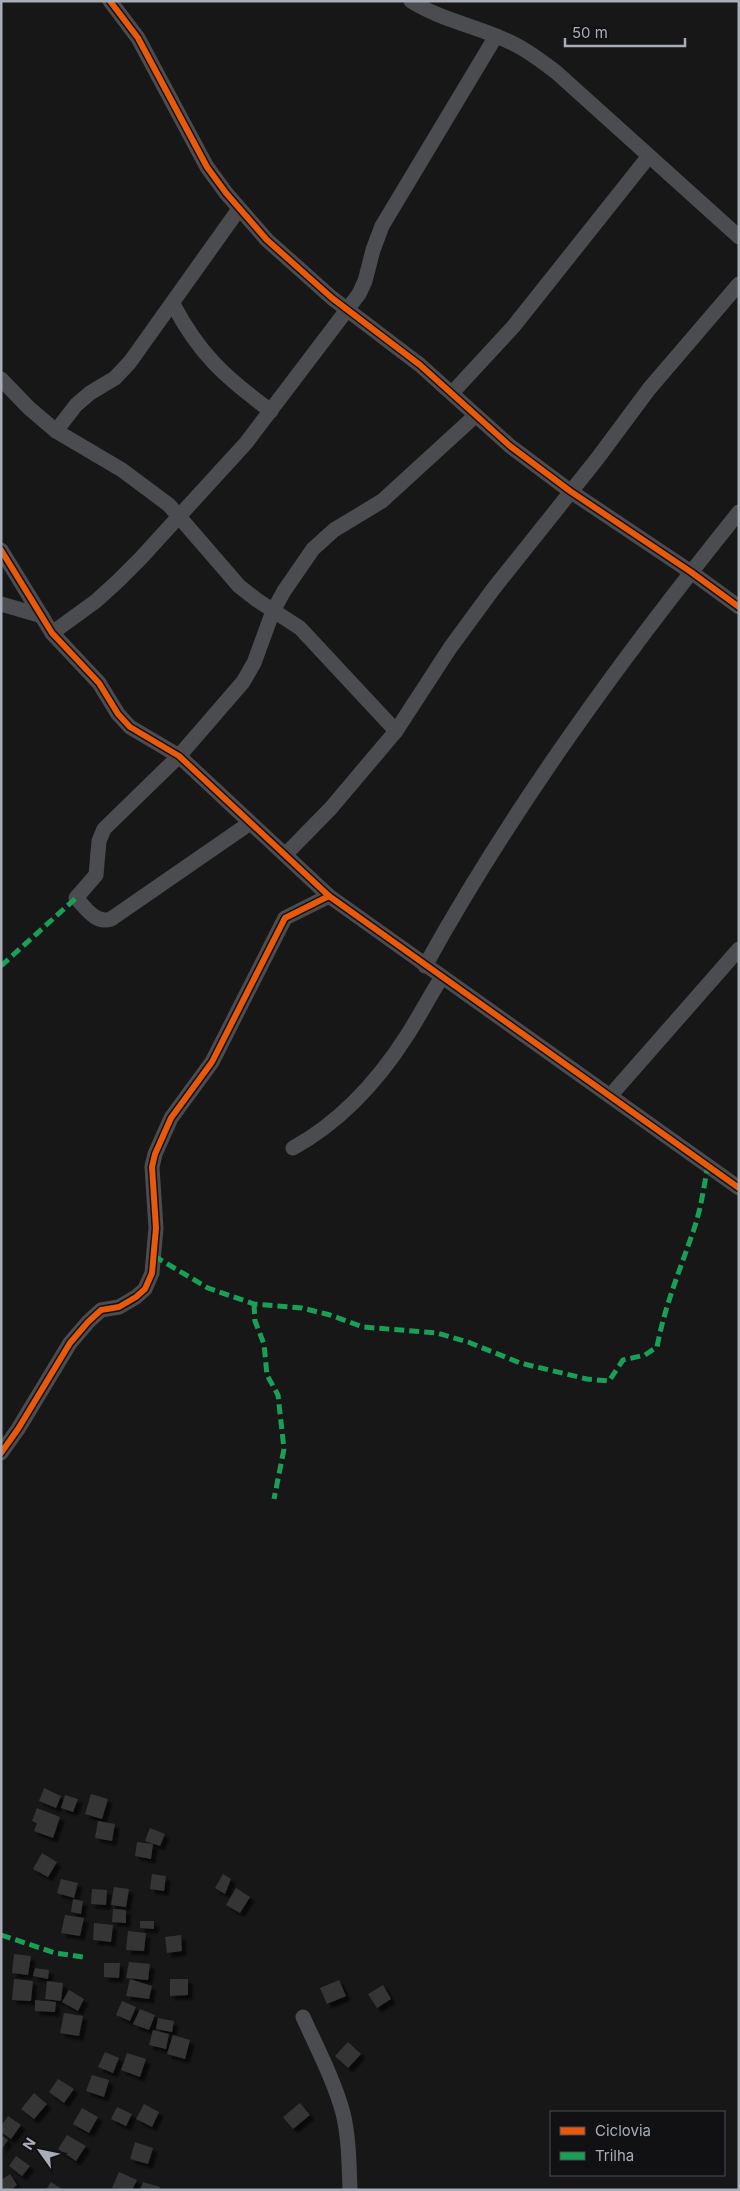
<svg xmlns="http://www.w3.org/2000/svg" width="740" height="2191" viewBox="0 0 740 2191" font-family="Inter,sans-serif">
<defs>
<filter id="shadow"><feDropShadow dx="4.5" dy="4.5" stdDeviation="1" flood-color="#0009"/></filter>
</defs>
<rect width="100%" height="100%" fill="#171717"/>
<g fill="#353536" filter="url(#shadow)">
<polygon points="44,1788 61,1796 56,1808 39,1801"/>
<polygon points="91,1794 108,1799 102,1819 85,1814"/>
<polygon points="65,1795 78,1799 73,1812 61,1808"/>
<polygon points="37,1808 60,1817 53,1838 34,1831 37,1823 32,1821"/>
<polygon points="98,1821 115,1824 112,1841 95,1838"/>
<polygon points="150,1828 165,1834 160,1846 145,1841"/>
<polygon points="137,1842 153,1844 151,1859 135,1856"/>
<polygon points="42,1853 57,1862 48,1877 33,1869"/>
<polygon points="152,1874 166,1876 164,1891 150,1889"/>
<polygon points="223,1874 231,1879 225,1894 215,1888"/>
<polygon points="61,1879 78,1883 74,1898 57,1893"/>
<polygon points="114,1887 129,1889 126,1907 111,1905"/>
<polygon points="236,1888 250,1897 240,1913 226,1905"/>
<polygon points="92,1889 107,1890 106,1905 91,1904"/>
<polygon points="73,1899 83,1901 81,1914 71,1912"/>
<polygon points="113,1909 126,1910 126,1923 112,1922"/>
<polygon points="65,1915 84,1918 80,1936 61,1933"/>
<polygon points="140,1921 154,1921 154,1929 140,1928"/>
<polygon points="94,1923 113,1925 111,1942 93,1940"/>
<polygon points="128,1931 146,1933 144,1951 126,1950"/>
<polygon points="181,1935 182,1951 167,1953 165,1937"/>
<polygon points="14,1954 31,1956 28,1975 12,1973"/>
<polygon points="129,1962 150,1964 148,1980 126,1978"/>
<polygon points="104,1963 120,1963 119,1978 104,1977"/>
<polygon points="35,1968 49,1970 48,1979 33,1976"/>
<polygon points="14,1979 33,1981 31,2001 12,2000"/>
<polygon points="130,1979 152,1986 149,1999 126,1996"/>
<polygon points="170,1979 188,1979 188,1995 170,1996"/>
<polygon points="339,1980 346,1996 327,2004 320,1988"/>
<polygon points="47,1981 63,1983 61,2001 45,1999"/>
<polygon points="383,1985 391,1999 377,2008 368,1994"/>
<polygon points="69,1990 84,1999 78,2011 62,2002"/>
<polygon points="35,2000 56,2002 55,2012 35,2011"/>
<polygon points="122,2001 136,2007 130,2021 116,2015"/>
<polygon points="140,2009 155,2015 149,2030 133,2024"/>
<polygon points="64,2013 83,2016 79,2036 60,2033"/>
<polygon points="158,2018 174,2021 172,2032 156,2029"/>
<polygon points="153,2030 169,2034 166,2049 149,2045"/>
<polygon points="173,2035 190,2040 185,2059 167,2054"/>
<polygon points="348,2042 361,2054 348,2068 335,2056"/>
<polygon points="105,2052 119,2058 113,2073 98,2067"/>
<polygon points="127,2053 146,2059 140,2077 121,2070"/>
<polygon points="92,2075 109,2080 104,2097 86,2091"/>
<polygon points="58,2079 74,2089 64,2103 49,2092"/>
<polygon points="34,2093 47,2104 34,2119 21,2109"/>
<polygon points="300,2103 310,2115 293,2129 283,2117"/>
<polygon points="144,2104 159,2112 152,2127 136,2119"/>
<polygon points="117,2107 132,2114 126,2126 111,2119"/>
<polygon points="82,2108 98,2117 89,2133 73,2124"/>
<polygon points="8,2116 21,2125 11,2139 1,2132 1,2126"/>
<polygon points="1,2135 8,2140 1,2150"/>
<polygon points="67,2135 86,2146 76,2161 58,2149"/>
<polygon points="135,2142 153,2148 148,2164 130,2159"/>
<polygon points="16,2156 30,2166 22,2176 9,2166"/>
<polygon points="119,2172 137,2180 132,2190 112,2188"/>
<polygon points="10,2174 17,2185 11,2190 1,2190 1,2180"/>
<polygon points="51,2182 63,2190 46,2190"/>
<polygon points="143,2182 160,2187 159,2190 140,2190"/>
</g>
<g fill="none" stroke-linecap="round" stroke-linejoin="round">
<g stroke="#4b4c50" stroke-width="15">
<polyline points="110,1 138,38 207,167 226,193 267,240 332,298 420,365 510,446 570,491 691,572 739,607"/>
<path d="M411,1C444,22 484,27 518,46C531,53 544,63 556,72L739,237"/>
<path d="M173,304C199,354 226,378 271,411"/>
<polyline points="1,379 29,408 56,431 122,470 169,505 239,586 257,600 300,628 396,731"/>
<polyline points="452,393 513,327 649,156"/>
<polyline points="56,431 76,405 90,393 115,378 130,362 239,209"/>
<polyline points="1,550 52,633 99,683 118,714 130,727 179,756 329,896 739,1188"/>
<polyline points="1,604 42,616"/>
<polyline points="52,633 96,601 118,581 140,559 246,443 359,294 365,281 373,250 382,226 496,36"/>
<path d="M250,823L111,919C95,924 86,908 76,898L96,875L99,841L104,829L179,756L243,682L254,663L273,611L284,591L313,549L334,530L382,501L475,416"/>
<polyline points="285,855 331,808 396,731 450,648 494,588 597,459 649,389 739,284"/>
<path d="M425,966C514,805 624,655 739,512"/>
<polyline points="610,1096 739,949"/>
<path d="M293,1148C340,1122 377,1082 406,1037C419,1017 429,997 442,977"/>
<polyline points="1,1453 18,1429 70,1343 88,1322 101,1310 119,1307 136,1297 145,1289 152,1273 156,1228 152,1167 155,1154 171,1118 212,1062 285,918 329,896"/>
<path d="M303,2017C317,2048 334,2080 343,2113C349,2138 349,2164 350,2190"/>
</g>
<g stroke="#1a9f57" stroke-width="5" stroke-dasharray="10 5" stroke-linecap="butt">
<polyline points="1,966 76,898"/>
<path d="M154,1256L208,1288L254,1304L302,1308L330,1315L363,1327L437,1333L468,1342L520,1363L587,1379L609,1381L623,1360L645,1355L657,1347C665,1305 680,1270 694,1229C701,1209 704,1186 708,1165"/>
<polyline points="254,1304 255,1321 264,1344 267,1375 278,1395 284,1449 274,1499"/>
<polyline points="1,1935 55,1953 83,1957"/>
</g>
<defs>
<g id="cycleway">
<polyline points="110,1 138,38 207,167 226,193 267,240 332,298 420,365 510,446 570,491 691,572 739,607"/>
<polyline points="1,550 52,633 99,683 118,714 130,727 179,756 329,896 739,1188"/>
<polyline points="1,1453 18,1429 70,1343 88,1322 101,1310 119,1307 136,1297 145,1289 152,1273 156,1228 152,1167 155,1154 171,1118 212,1062 285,918 329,896"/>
</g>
</defs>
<use href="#cycleway" stroke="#111113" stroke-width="9"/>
<use href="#cycleway" stroke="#e8590c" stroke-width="6"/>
</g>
<rect width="740" height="2191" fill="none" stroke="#a8adb8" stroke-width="5"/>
<rect x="550" y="2111" width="175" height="65" fill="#111113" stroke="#4d4f55"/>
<rect x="560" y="2127" width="25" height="8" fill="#e8590c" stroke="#4d4f55"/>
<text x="595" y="2136" font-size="15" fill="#a8adb8">Ciclovia</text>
<rect x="560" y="2152" width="25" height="8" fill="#1a9f57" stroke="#4d4f55"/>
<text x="595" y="2161" font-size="15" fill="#a8adb8">Trilha</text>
<g transform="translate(40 2151) rotate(303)" stroke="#111113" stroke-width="4" paint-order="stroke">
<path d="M0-4L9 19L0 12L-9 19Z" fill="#a8adb8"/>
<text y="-8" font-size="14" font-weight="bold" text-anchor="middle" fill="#a8adb8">N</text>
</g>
<path d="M565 38v8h120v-8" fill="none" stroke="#a8adb8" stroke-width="2.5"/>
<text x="572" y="38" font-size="15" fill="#a8adb8" stroke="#111113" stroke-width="4" paint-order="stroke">50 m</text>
</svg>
